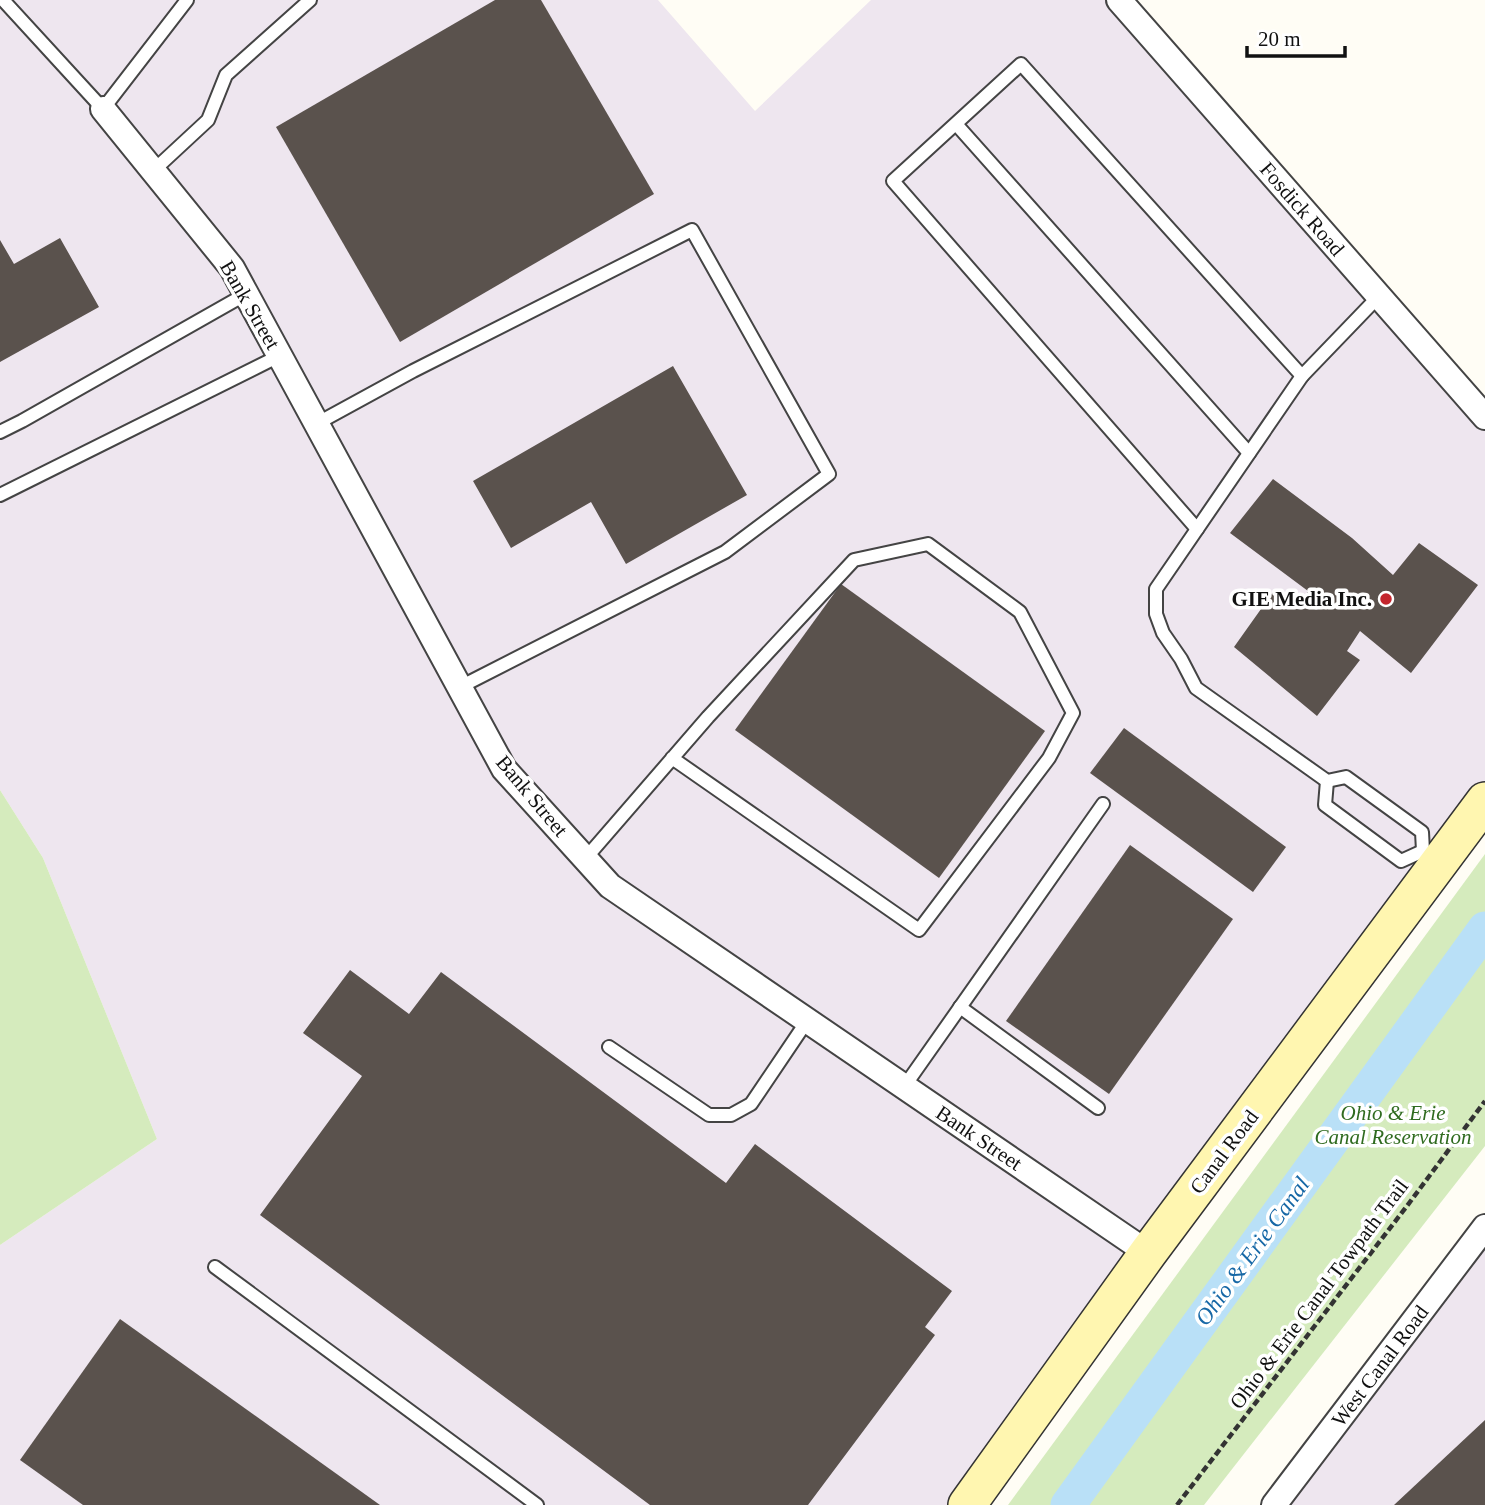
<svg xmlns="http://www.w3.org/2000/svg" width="1485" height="1505" viewBox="0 0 1485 1505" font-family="'Times New Roman',serif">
<rect width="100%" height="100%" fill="#fffdf5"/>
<g fill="#eee6ef">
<polygon points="0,0 658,0 755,111 871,0 1122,0 1485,404 1485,801 967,1505 0,1505 0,1245 157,1139 43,858 0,790"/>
<polygon points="1485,1227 1485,1505 1274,1505"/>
</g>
<g fill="#d5ebbd">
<polygon points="0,790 43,858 157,1139 0,1245"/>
<polygon points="1485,854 1485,1146 1204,1505 1008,1505"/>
</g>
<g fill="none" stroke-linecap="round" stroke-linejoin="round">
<polyline stroke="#b9e0f7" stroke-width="35" points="1068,1505 1485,929"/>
</g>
<g fill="#5a524d">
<polygon points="495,0 541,0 654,194 400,342 276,127"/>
<polygon points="60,238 99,307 0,362 0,240 14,264"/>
<polygon points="673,366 747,495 626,564 591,502 511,548 473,481"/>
<polygon points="1273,479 1352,538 1393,575 1419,543 1478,585 1411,673 1360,631 1347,651 1360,660 1317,716 1234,647 1273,592 1301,605 1308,591 1230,533"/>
<polygon points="841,584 1045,731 939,878 735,730"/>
<polygon points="1124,728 1286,847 1253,892 1090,773"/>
<polygon points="1130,845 1233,919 1109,1094 1006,1021"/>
<polygon points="350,970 409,1014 441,972 726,1183 755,1144 952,1291 925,1327 935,1335 808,1505 650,1505 260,1215 362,1076 303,1033"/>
<polygon points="120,1319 380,1505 83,1505 20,1460"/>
<polygon points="1485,1420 1485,1505 1394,1505"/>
</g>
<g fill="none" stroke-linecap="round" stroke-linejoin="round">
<defs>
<g id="lane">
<polyline points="3,0 103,109 187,0"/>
<polyline points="956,124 1249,453"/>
<polyline points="153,171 208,120 226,75 310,0"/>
<polyline points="1379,296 1302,376 1156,589 1156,614 1163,633 1181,659 1196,688 1327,781 1346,777 1422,832 1423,851"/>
<polyline points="316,424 413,371 692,230 829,474 725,552 460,687"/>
<polyline points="0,432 22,421 246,294"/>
<polyline points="0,495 279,356"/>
<polyline points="1197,529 893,181 1021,64 1302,376"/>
<polyline points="1327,781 1325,805 1401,861 1423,851"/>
<polyline points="585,859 708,717 854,560 928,544 1020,612 1073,713 1049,758 919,930 672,758"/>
<polyline points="960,1007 1098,1108"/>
<polyline points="609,1047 709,1115 731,1115 751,1104 807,1021"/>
<polyline points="904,1087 1103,804"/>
<polyline points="215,1267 537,1505"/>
</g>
<g id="street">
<polyline points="1119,0 1485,417"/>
<polyline points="103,109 232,268 504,769 610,886 1148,1253"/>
<polyline points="1274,1505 1485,1227"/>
</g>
<polyline id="secondary" points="967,1505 1148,1253 1485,801"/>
</defs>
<use href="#lane" stroke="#444" stroke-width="16"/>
<use href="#street" stroke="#444" stroke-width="28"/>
<use href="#secondary" stroke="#333" stroke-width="40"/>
<polyline stroke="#333" stroke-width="4.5" stroke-dasharray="7 3.5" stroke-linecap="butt" points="1177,1505 1407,1206 1485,1101"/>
<use href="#lane" stroke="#fff" stroke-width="12"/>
<use href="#street" stroke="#fff" stroke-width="24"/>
<use href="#secondary" stroke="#fff6b0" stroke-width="37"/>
</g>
<circle fill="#c4262e" stroke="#fff" stroke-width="2.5" cx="1386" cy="599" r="7"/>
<g text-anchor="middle" stroke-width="7" stroke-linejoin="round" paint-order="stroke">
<g font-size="21" fill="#111" stroke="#fff">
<text transform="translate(1302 209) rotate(49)" y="7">Fosdick Road</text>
<text transform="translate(250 305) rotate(60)" y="7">Bank Street</text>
<text transform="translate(532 796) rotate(50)" y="7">Bank Street</text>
<text transform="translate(979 1138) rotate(34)" y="7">Bank Street</text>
<text transform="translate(1224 1152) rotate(-53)" y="7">Canal Road</text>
<text transform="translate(1319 1294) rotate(-53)" y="7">Ohio &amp; Erie Canal Towpath Trail</text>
<text transform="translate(1380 1366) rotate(-53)" y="7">West Canal Road</text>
</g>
<g font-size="21" font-weight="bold" fill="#111" stroke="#fff" text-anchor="end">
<text x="1372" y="606">GIE Media Inc.</text>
</g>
<g font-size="21" font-style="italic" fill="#2f6b1f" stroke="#fff">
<text x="1393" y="1120">Ohio &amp; Erie<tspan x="1393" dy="24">Canal Reservation</tspan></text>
</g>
<g font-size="23" font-style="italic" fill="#1768a6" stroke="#fff">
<text transform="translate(1252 1251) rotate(-54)" y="8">Ohio &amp; Erie Canal</text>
</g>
</g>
<path d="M1247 46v10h98v-10" fill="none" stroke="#111111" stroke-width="3.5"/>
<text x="1258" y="46" font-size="21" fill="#111111" stroke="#ffffff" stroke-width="5" paint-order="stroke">20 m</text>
</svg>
